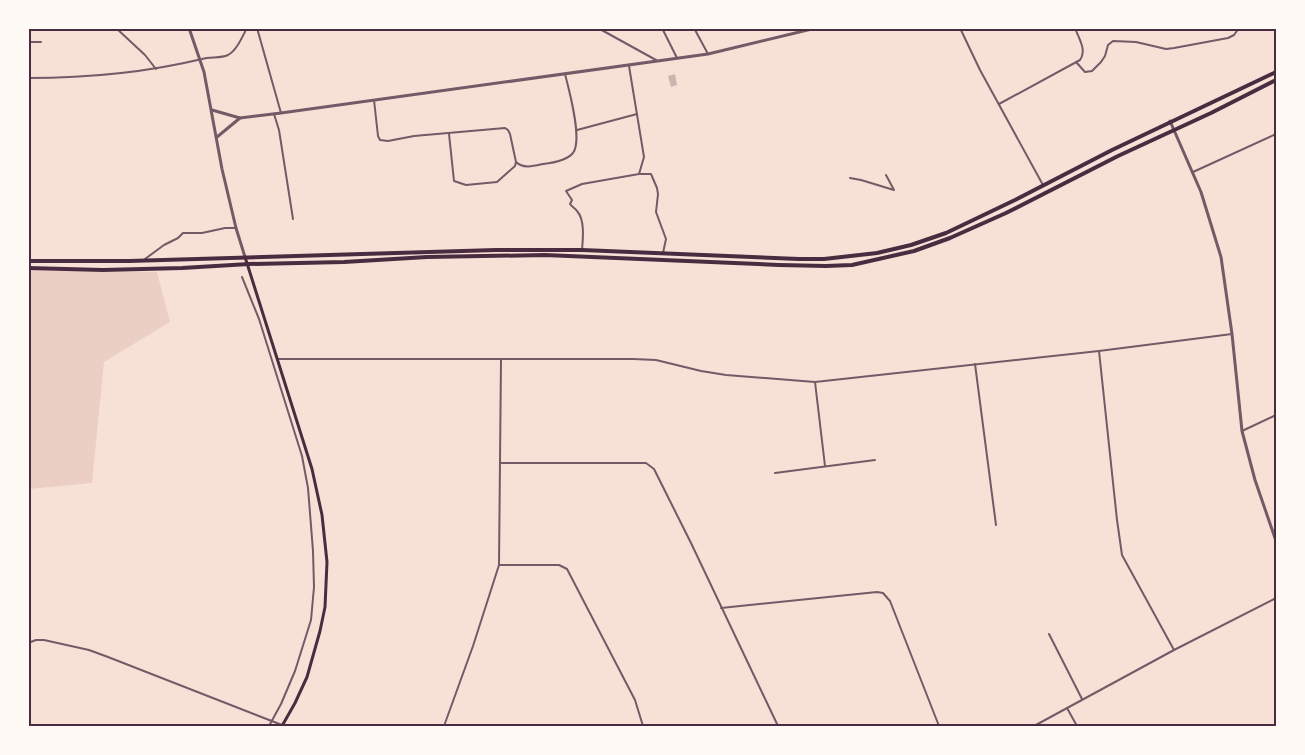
<svg xmlns="http://www.w3.org/2000/svg" width="1305" height="755" viewBox="0 0 1305 755" font-family="'Titillium Web',sans-serif">
<rect width="100%" height="100%" fill="#f7e1d7"/>
<polygon fill="#ebcfc5" points="28,270 157,272 170,322 104,362 92,483 29,489"/>
<polygon fill="#ccb4b1" points="675,74 677,85 671,87 668,76"/>
<g fill="none" stroke-linecap="round" stroke-linejoin="round">
<g stroke="#755966" stroke-width="2">
<polyline points="116,28 145,55 156,69"/>
<polyline points="257,28 281,113"/>
<polyline points="598,28 656,60"/>
<polyline points="662,28 677,58"/>
<polyline points="694,28 708,54"/>
<polyline points="960,28 980,70 1043,185"/>
<polyline points="28,42 41,42"/>
<polyline points="1076,62 1085,72 1092,71 1101,62 1105,56 1108,45 1113,41 1136,42 1166,49 1174,48 1228,38 1234,35 1239,28"/>
<path d="M28,78C87,78 144,73 202,59C210,56 220,59 228,55C237,50 242,37 247,28"/>
<path d="M374,100L378,136L380,140L388,141L414,136L505,128L508,130L510,134L516,162C523,169 534,166 543,164C552,163 567,160 573,153C583,140 569,90 565,74"/>
<path d="M999,104L1080,60C1087,50 1079,39 1075,28"/>
<polyline points="274,114 279,130 293,219"/>
<polyline points="577,130 637,114"/>
<polyline points="449,134 454,181 466,185 497,182 515,166 516,162"/>
<polyline points="1193,172 1276,134"/>
<polyline points="640,174 651,174 657,188 658,194 656,212 666,239 663,253"/>
<polyline points="850,178 861,180 894,190 886,175"/>
<path d="M582,250C583,238 585,220 577,211C575,208 572,207 570,204L572,200L566,191L582,184L639,174L644,157L629,66"/>
<polyline points="145,259 164,245 178,238 183,233 202,233 225,228 235,228"/>
<polyline points="242,277 259,319 302,456 308,488 313,551 314,587 311,620 295,671 281,704 269,726"/>
<polyline points="1099,351 1117,520 1122,555 1174,650"/>
<polyline points="277,359 633,359 656,360 701,371 726,375 815,382 1099,351 1232,334"/>
<polyline points="975,364 996,525"/>
<polyline points="815,382 825,466"/>
<polyline points="1242,431 1276,415"/>
<polyline points="501,463 646,463 654,469 691,543 778,726"/>
<polyline points="775,473 875,460"/>
<polyline points="499,565 559,565 567,569 635,700 643,726"/>
<polyline points="721,608 877,592 883,593 890,601 939,726"/>
<polyline points="1049,634 1082,699"/>
<polyline points="28,643 36,640 44,640 89,650 108,657 282,725"/>
<polyline points="1067,708 1077,726"/>
<polyline points="444,726 473,646 499,565 501,359"/>
<polyline points="1034,726 1174,650 1276,598"/>
</g>
<g stroke="#755966" stroke-width="3">
<polyline points="189,28 204,72 222,169 236,228 245,257"/>
<polyline points="212,110 240,118 281,113 708,54 816,28"/>
<polyline points="1170,121 1201,192 1221,257 1232,334 1242,431 1255,480 1276,541"/>
<polyline points="217,137 240,118"/>
</g>
<polyline stroke="#4a2c40" stroke-width="3" points="245,257 312,469 322,515 327,562 325,607 320,631 307,677 295,703 282,726"/>
<g stroke="#4a2c40" stroke-width="4">
<polyline points="28,261 129,261 496,250 582,250 799,259 824,259 877,253 911,245 946,233 1015,200 1112,150 1276,72"/>
<polyline points="28,268 103,270 182,268 249,264 344,262 427,257 545,255 779,265 826,266 852,265 914,251 950,238 1006,213 1118,156 1211,113 1276,80"/>
</g>
</g>
<rect width="1305" height="755" fill="none" stroke="#fffaf5" stroke-width="60"/>
<rect x="30" y="30" width="1245" height="695" fill="none" stroke="#4a2c40" stroke-width="2"/>
</svg>
